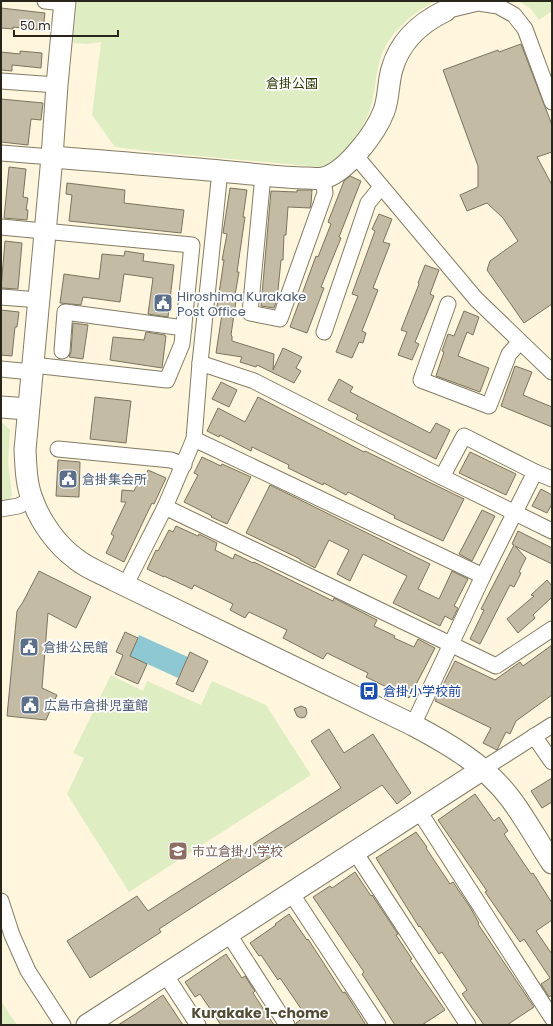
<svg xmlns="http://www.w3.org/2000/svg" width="553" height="1026" viewBox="0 0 553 1026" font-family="Poppins,'Noto Sans JP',sans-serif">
<rect width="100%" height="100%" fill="#fff6dd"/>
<g fill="#dfedc2">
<path d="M77,1H436C415,11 391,31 382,54C376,69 376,87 372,102C368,123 350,147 333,160C329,163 324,165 319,167L154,152L115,147L92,115L101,42L87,44L73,43Z"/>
<polygon points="519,1 552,1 552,11 539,20 531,9"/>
<polygon points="1,423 3,423 10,430 8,463 12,494 10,499 1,500"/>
<polygon points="111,675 143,691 147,681 201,705 212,681 266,705 311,775 129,892 67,794 84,758 73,753"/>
<polygon points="1,1001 17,1025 1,1025"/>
</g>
<polygon fill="#8ec9d3" points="139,635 188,657 178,678 130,656"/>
<g fill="#c3bba3" stroke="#7b745d">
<polygon points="1,8 45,13 43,30 13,27 13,29 1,28"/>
<polygon points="521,44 552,125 552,152 537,157 552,185 552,304 524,323 487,270 490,261 518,241 503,218 487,203 467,211 460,195 478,187 478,166 443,70 498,50 499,52"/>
<polygon points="20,51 42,53 41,68 12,65 12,71 1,70 1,52 20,54"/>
<polygon points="1,99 43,103 41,120 31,119 28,145 1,142"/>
<polygon points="9,167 26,169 23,197 28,198 26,210 28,210 27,220 4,218"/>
<polygon points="350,176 361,181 339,237 341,238 321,287 324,288 307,333 290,327 316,256 318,257 331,224 328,222 344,181"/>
<polygon points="67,183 125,190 124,203 184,210 181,233 69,221 72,195 66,194"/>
<polygon points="230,188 247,190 243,217 245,217 237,272 239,272 234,301 236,301 231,335 232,336 232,341 274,354 273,370 283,348 302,357 296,368 301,371 294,383 257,365 256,367 240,362 242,357 216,353 222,314 216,313 224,260 222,260 227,234 223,233"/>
<polygon points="297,190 312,190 311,204 310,208 288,207 286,235 284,235 283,260 281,260 277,300 274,308 261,306 271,191 297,192"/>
<polygon points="379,214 392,219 383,242 390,244 373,288 378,290 362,331 366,333 363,343 359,342 352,358 336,352 358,296 352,294 375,231 372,229"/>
<polygon points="5,241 22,243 18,289 1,288"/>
<polygon points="125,251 144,254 143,261 174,265 168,317 148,314 153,278 124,274 120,302 83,297 81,305 60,303 64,274 99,279 102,254 124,256"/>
<polygon points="425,265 439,270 430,294 434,296 415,342 419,344 412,360 398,355 407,332 401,330 419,284 418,283"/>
<polygon points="1,310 19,312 17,327 15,327 12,356 1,355"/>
<polygon points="464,311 479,317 473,335 467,332 458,356 489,368 480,392 436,376 444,352 442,351 448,334 454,336"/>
<polygon points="73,323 88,325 83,359 69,357 71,352"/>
<polygon points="146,332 165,335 165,336 166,336 162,368 110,360 113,337 144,340"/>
<polygon points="515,366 532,372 523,395 552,407 552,427 501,406"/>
<polygon points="339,379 353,387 350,392 430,433 436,423 450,430 436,459 356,419 358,415 328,400"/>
<polygon points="221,382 237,390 229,407 212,399"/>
<polygon points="95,397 131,401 126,443 90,439"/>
<polygon points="258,397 364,452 365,451 464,499 443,541 394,518 395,516 348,492 346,495 324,483 323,485 288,468 289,465 252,447 251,451 220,435 219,437 207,431 218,408 245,422"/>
<polygon points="470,452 516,474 506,495 459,473"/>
<polygon points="202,457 221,466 222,464 251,477 227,524 211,517 212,516 184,502 198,475 194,473"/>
<polygon points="58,460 80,462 79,497 56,496"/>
<polygon points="148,470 166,478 154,504 152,503 124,562 106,553 114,536 111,534 126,502 121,502 122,490 134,491 142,474 145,476"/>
<polygon points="270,485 430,564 418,589 439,599 452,571 468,579 454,606 458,608 452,620 445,616 440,626 393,603 407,576 363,554 350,581 337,574 349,550 329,540 315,568 300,560 300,559 246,533"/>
<polygon points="541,489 552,495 552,504 547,513 532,506"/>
<polygon points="482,510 495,516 472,561 459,554"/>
<polygon points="176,526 198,536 199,534 217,543 215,550 233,559 235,554 253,563 254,562 333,601 334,598 377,620 374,626 395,636 394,638 414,647 418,639 435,648 409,698 366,677 368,673 327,653 323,659 283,638 287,630 249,612 245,618 230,610 233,604 194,585 192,589 164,576 164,577 147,569 156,550 158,551 169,530 173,532"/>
<polygon points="518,531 552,548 552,564 515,546 526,558 519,572 521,573 514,587 510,585 480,644 470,639 484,610 481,609 514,545 512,544"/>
<polygon points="39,571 91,597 76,628 48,613 42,688 57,695 46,720 7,716 17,611 23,602"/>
<polygon points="547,580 552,586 552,597 533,615 535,618 518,633 507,619 534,596 531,595"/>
<polygon points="125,632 138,638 130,656 147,664 138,684 115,674 123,655 116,652"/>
<polygon points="552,645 552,695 516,721 510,734 506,732 497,750 483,743 491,728 435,701 455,661 495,680 520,662 523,666"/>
<polygon points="190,652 208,661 193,692 176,684"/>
<polygon points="301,706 306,708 307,713 305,717 301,718 297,716 294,709"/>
<polygon points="329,729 344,753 373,734 411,793 397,804 382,785 159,929 161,932 90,978 67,941 137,896 148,911 341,788 311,741"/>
<polygon points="552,778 552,802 542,808 531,791"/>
<polygon points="475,794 494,821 499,817 508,831 504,834 531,874 533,873 552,903 552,920 536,931 552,954 552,995 549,997 541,984 550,978 524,939 520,942 485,892 487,891 438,820"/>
<polygon points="416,832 427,847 426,848 450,884 453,882 470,907 479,923 478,924 534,1007 507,1025 484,1025 462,994 467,990 442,952 439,954 420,926 419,927 376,858"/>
<polygon points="355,872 371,896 372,895 398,934 396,935 412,959 410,960 445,1010 422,1025 395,1025 362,974 364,972 313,897 330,886 332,888"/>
<polygon points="289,914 307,940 308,939 343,993 345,992 366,1025 296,1025 296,1023 306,1016 280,978 278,980 261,955 259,956 250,943 276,925 275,924"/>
<polygon points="226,954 242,978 245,976 252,987 255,991 253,993 274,1025 221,1025 200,994 195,997 185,982"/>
<polygon points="163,995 183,1025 118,1025 137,1013"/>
</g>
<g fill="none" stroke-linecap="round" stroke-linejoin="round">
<defs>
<g id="street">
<polyline points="45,1 65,3"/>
<polyline points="445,11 478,3 498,6 514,15 525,29 552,102"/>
<polyline points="1,81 57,85"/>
<polyline points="1,153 52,157"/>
<polyline points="355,155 476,299 552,372"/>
<polyline points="263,175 250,313 280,319 325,193 323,178"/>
<polyline points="1,227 192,245 182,344 167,380 33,365"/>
<polyline points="1,297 39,300"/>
<polyline points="448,304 421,380 489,406 509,354 520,342"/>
<polyline points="324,332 368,203 381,187"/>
<polyline points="62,351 65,312 184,328"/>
<polyline points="200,363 254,381 442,477 552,531"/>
<polyline points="1,369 32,372"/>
<polyline points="194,439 483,576"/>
<polyline points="58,449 171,460 184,465"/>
<polyline points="442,477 464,436 535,472 552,479"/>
<polyline points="165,507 496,666 552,629"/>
<polyline points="1,509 18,506 32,500"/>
<polyline points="125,586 165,507 194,439 200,363 220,171"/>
<polyline points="413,725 483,576 535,472"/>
<polyline points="534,736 552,762"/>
<polyline points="483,769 552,725"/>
<polyline points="419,811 552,1018"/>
<polyline points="355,852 468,1025"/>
<polyline points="291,893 378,1025"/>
<polyline points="1,901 12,935 28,971 63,1025"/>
<polyline points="228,933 287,1025"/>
<polyline points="165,974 198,1025"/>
</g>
<g id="secondary">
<path d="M65,1L57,85L52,157L25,450C26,467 26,485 33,501C41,523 57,545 76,559C87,568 101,573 114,580L413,725C449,744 485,765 510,798C526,819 538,842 552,863"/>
<path d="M52,157C115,162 178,167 241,173C263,175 285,178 307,178C312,178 318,179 323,178C346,173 376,132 384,111C389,98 388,82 392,69C400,41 420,23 445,11"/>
<polyline points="1,407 28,409"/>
<polyline points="87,1025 483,769"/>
</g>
</defs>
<use href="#street" stroke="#827b64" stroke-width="17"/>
<use href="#secondary" stroke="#827b64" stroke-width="23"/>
<use href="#street" stroke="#fff" stroke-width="15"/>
<use href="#secondary" stroke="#fff" stroke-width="21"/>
</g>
<defs>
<symbol id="civic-square" viewBox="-11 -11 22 22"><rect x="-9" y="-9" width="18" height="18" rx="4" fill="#5c6f8a" stroke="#fff"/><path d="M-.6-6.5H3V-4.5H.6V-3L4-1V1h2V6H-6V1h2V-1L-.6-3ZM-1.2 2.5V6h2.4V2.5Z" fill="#fff"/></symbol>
<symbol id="bus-square" viewBox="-11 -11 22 22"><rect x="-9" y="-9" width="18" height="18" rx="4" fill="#1a4fb4" stroke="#fff"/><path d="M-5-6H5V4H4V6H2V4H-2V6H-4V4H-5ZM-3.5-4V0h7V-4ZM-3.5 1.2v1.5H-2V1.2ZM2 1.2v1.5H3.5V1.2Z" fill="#fff"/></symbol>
<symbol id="school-square" viewBox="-11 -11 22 22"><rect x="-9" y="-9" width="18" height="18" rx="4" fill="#8d6e63" stroke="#fff"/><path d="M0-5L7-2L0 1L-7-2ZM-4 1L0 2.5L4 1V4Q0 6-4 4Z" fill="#fff"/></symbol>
</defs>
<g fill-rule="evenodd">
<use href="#civic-square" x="152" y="292" width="22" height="22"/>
<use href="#civic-square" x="57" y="468" width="22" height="22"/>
<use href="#civic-square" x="18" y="636" width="22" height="22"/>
<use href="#bus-square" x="358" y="680" width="22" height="22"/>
<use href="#civic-square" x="19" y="694" width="22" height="22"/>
<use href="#school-square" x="167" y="840" width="22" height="22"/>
</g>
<g text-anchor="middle" stroke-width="3.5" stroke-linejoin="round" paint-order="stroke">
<g font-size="13" fill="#2f3b07" stroke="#fff">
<text x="292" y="88">倉掛公園</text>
</g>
<g font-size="13" fill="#4e5e75" stroke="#fff" text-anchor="start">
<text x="177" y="301">Hiroshima Kurakake<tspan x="177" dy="15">Post Office</tspan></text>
<text x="82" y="484">倉掛集会所</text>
<text x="43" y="652">倉掛公民館</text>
<text x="44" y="710">広島市倉掛児童館</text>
</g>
<g font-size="13" fill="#164399" stroke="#fff" text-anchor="start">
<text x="383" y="696">倉掛小学校前</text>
</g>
<g font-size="13" fill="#785e54" stroke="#fff" text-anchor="start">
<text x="192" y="856">市立倉掛小学校</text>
</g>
<g font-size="14" font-weight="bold" fill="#524b35" stroke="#fff">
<text x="260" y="1018">Kurakake 1-chome</text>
</g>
</g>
<rect width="553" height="1026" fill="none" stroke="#28251b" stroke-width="4"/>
<path d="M14 30v6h104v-6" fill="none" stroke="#28251b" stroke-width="2"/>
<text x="20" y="30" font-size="12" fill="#28251b" stroke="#ffffff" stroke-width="3" paint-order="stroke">50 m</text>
</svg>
